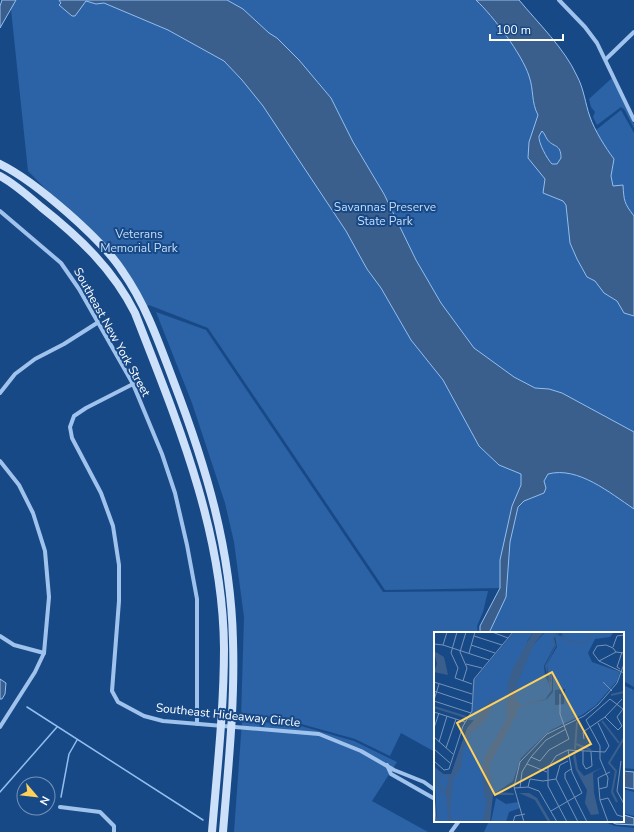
<svg xmlns="http://www.w3.org/2000/svg" width="634" height="832" viewBox="0 0 634 832" font-family="'Nunito Sans',sans-serif">
<rect width="100%" height="100%" fill="#184987"/>
<g fill="#2b63a6">
<polygon points="10,0 493,0 586,138 621,110 634,133 634,687 623,681 623,633 487,633 502,588 385,590 208,328 149,305 147,306 126,271 28,171"/>
<polygon points="612,78 634,124 634,128 624,109 621,107 597,125 593,117 595,112 591,107 589,99"/>
<polygon points="156,312 206,330 383,592 488,591 483,612 477,626 478,633 435,633 435,752 401,733 390,756 355,739 294,722 241,718 244,617 234,542 225,503 192,403"/>
<polygon points="623,685 634,690 634,769 623,768"/>
<polygon points="242,721 294,724 354,741 397,762 372,801 428,832 234,832"/>
<polygon points="623,789 634,792 634,816 623,813"/>
<polygon points="489,821 602,821 615,826 634,828 634,832 484,832"/>
</g>
<g fill="#3b5f8d" stroke="#92beef" fill-rule="evenodd">
<polygon points="2,0 16,0 0,28 0,6"/>
<path d="M59,0H227L243,9L269,33L277,38L299,60L331,98L353,142L384,194L416,260L441,303L474,348L514,377L535,388L549,389L562,393L634,432V509C610,493 578,466 548,474L544,481L546,488L544,493L524,501L518,507L510,542L506,597L489,633H480V626L500,588V560L512,506L521,485V474L499,465L479,446L443,380L411,340L381,288L367,269L346,231L263,106L242,80L224,61L168,30L104,3L96,4L86,1L75,16H72L59,5L61,3Z"/>
<path d="M476,0H519C538,23 565,49 577,76C584,89 585,103 590,117C595,131 605,147 614,159L611,176L613,186L623,185C624,201 624,203 634,216V316L624,313L617,301L604,293L595,281L587,277L577,259L570,243L566,205L563,201L543,193L545,179L528,158L529,142L538,115C531,102 534,90 529,76C522,54 493,16 476,0ZM542,131C545,134 545,136 547,139C553,148 561,143 561,158L557,164H552C547,159 538,142 539,136Z"/>
<polygon points="0,679 6,683 5,694 2,699 0,699"/>
<polygon points="623,771 634,772 634,789 623,787"/>
<polygon points="624,815 634,818 634,825 616,824 609,821 623,821"/>
</g>
<g fill="none" stroke-linecap="round" stroke-linejoin="round">
<g stroke="#92beef" stroke-width="1.5">
<polyline points="27,707 203,820"/>
<polyline points="0,792 57,727"/>
<polyline points="61,797 69,754 77,740"/>
</g>
<g stroke="#a0c3ed" stroke-width="4">
<polyline points="559,0 585,27 597,43 634,120"/>
<polyline points="606,59 634,32"/>
<polyline points="0,211 61,263 79,289 133,384 162,454 175,493 187,545 197,599 197,724"/>
<polyline points="133,384 86,408 74,416 70,427 72,438 101,493 113,526 119,565 119,601 112,691 118,702 144,716 163,721 319,734 361,751 394,770 424,782 435,790"/>
<polyline points="0,393 15,374 35,359 64,344 97,323"/>
<polyline points="0,461 19,485 33,513 45,551 49,597 44,653 35,672 0,727"/>
<polyline points="0,636 14,645 44,653"/>
<polyline points="387,765 391,774 435,799"/>
<polyline points="60,807 100,812 114,826 114,832"/>
<polyline points="451,832 459,821"/>
</g>
<g stroke="#cce0f9" stroke-width="8">
<path d="M0,164C35,181 102,239 123,272C146,305 159,343 173,380C206,466 231,549 233,641C235,705 228,769 223,832"/>
<path d="M0,176C15,184 28,196 41,207C79,237 113,269 135,313C177,421 223,530 224,648C224,709 217,771 212,832"/>
</g>
</g>
<g text-anchor="middle" stroke-width="4" stroke-linejoin="round" paint-order="stroke">
<g font-size="12" fill="#c5ddf9" stroke="#184987">
<text x="385" y="211">Savannas Preserve<tspan x="385" dy="14">State Park</tspan></text>
<text x="139" y="238">Veterans<tspan x="139" dy="14">Memorial Park</tspan></text>
</g>
<g font-size="12" fill="#fff" stroke="#184987">
<text transform="translate(112 332) rotate(61)" y="4">Southeast New York Street</text>
<text transform="translate(228 715) rotate(6)" y="4">Southeast Hideaway Circle</text>
</g>
</g>
<g transform="translate(434 632)">
<rect width="190" height="190" fill="#184987"/>
<path d="M80,0H99L93,10L101,11L111,0H124L119,5L121,13L110,34L111,43L118,58L111,67L99,71L113,67L119,60V42L116,39L117,49L114,43L113,32L123,15L121,5L124,3L131,6L126,0H180L176,5L161,7L154,21L158,30L186,40L183,49L162,73L148,83L117,98L96,117L87,126L79,149L56,165L52,190H3L0,135L11,143L17,144L22,138L25,126L41,88H33L37,84L39,49ZM131,57L130,72L121,73V58ZM62,166L72,172L84,170L86,176L75,180L72,190H57Z" fill="#2b63a6" fill-rule="evenodd"/>
<path d="M99,0H110L100,12L83,52L81,68L88,73L112,66L117,59L111,34L121,14L118,8L120,3L124,1L133,6L138,10H146L152,9L157,0L158,2L152,10L145,12L134,10L125,2L120,6L122,14L113,32V43L117,50L116,39L118,42V57L112,67L84,75L83,81L55,134L59,160L79,161L80,163H59L56,190H48L52,174L48,143L50,126L72,88L74,50L79,36ZM0,19L10,25L14,43L0,40L3,32ZM55,66L59,67L57,79L47,93L36,101L29,119L27,136L19,147L16,182L19,190H15L12,164L4,154L0,142L4,149L8,146L0,134L8,142H17L33,96L56,69ZM9,144H15L11,160L5,151ZM141,120L144,137L150,144L169,135L159,141L160,161L165,182L157,183L151,171L153,158L142,138L139,125ZM85,161H95L103,166L117,190H114L101,168Z" fill="#3b5f8d" fill-rule="evenodd"/>
<path fill="none" stroke="#3b5f8d" stroke-width="2" d="M177,63L190,60M0,75L32,85M168,89L185,111M142,112L157,118M141,117L143,90M183,170L178,160L182,139L175,131L190,106"/>
<path fill="none" stroke="#7492b7" stroke-width="1" d="M23,0L17,21L24,36L21,46L38,52M58,0L74,6M40,4L68,13M0,12L9,13L55,28M9,13L13,0M37,13L61,21M179,15L183,4L190,3M182,20L179,16L172,13L163,14L159,21L165,29L182,20L190,21M35,21L41,0M165,29L190,41M32,32L48,36M186,37L183,35L188,20M29,49L33,36L26,20L32,0M0,50L38,62M169,50L178,59M0,59L39,72M0,68L5,52M0,69L37,81M0,80L31,90M152,88L176,67L189,77L183,85L188,94L184,98L171,85M152,88L166,114V127L174,146L173,155L165,157M0,96L5,81M0,105L19,122M150,107L149,100L171,85L188,67M5,110L13,84M12,116L22,87M0,117L16,131M149,119V132L152,137L158,134L157,120M97,125L106,129L115,118L135,107L126,82V62M0,129L10,138L15,137L29,94L38,79L40,47L79,0M134,129L126,133L122,147L144,190M187,129L183,159L190,172M93,132L113,140M137,137L131,141V146L153,190M94,155L96,147L109,149L122,147M80,156L94,155L105,159L123,190M86,156L88,140L97,125L112,108L132,97M0,160L2,190M166,168L174,166L183,183L190,185M117,179L148,161L138,140L134,118M79,190L81,184L91,182M90,190L80,155L86,130L113,102L150,84L164,73L183,51L190,32M133,190L114,154V136L122,124L134,118L171,120L175,114L164,91M174,190L166,168L164,146L176,140"/>
<path fill="#ffd05c" fill-opacity="0.15" stroke="#ffd05c" stroke-width="2" d="M118,40L157,112L61,163L23,91Z"/>
<rect width="190" height="190" fill="none" stroke="#fff" stroke-width="2"/>
</g>
<g transform="translate(36 796) rotate(118)"><circle r="19" fill="#184987" stroke="#7492b7"/>
<path d="M0-3L7 15L0 10L-7 15Z" fill="#ffd05c"/>
<text y="-6" font-size="11" font-weight="bold" text-anchor="middle" fill="#ffffff">N</text>
</g>
<path d="M490 34v6h73v-6" fill="none" stroke="#ffffff" stroke-width="2"/>
<text x="496" y="34" font-size="12" fill="#ffffff" stroke="#184987" stroke-width="3" paint-order="stroke">100 m</text>
</svg>
